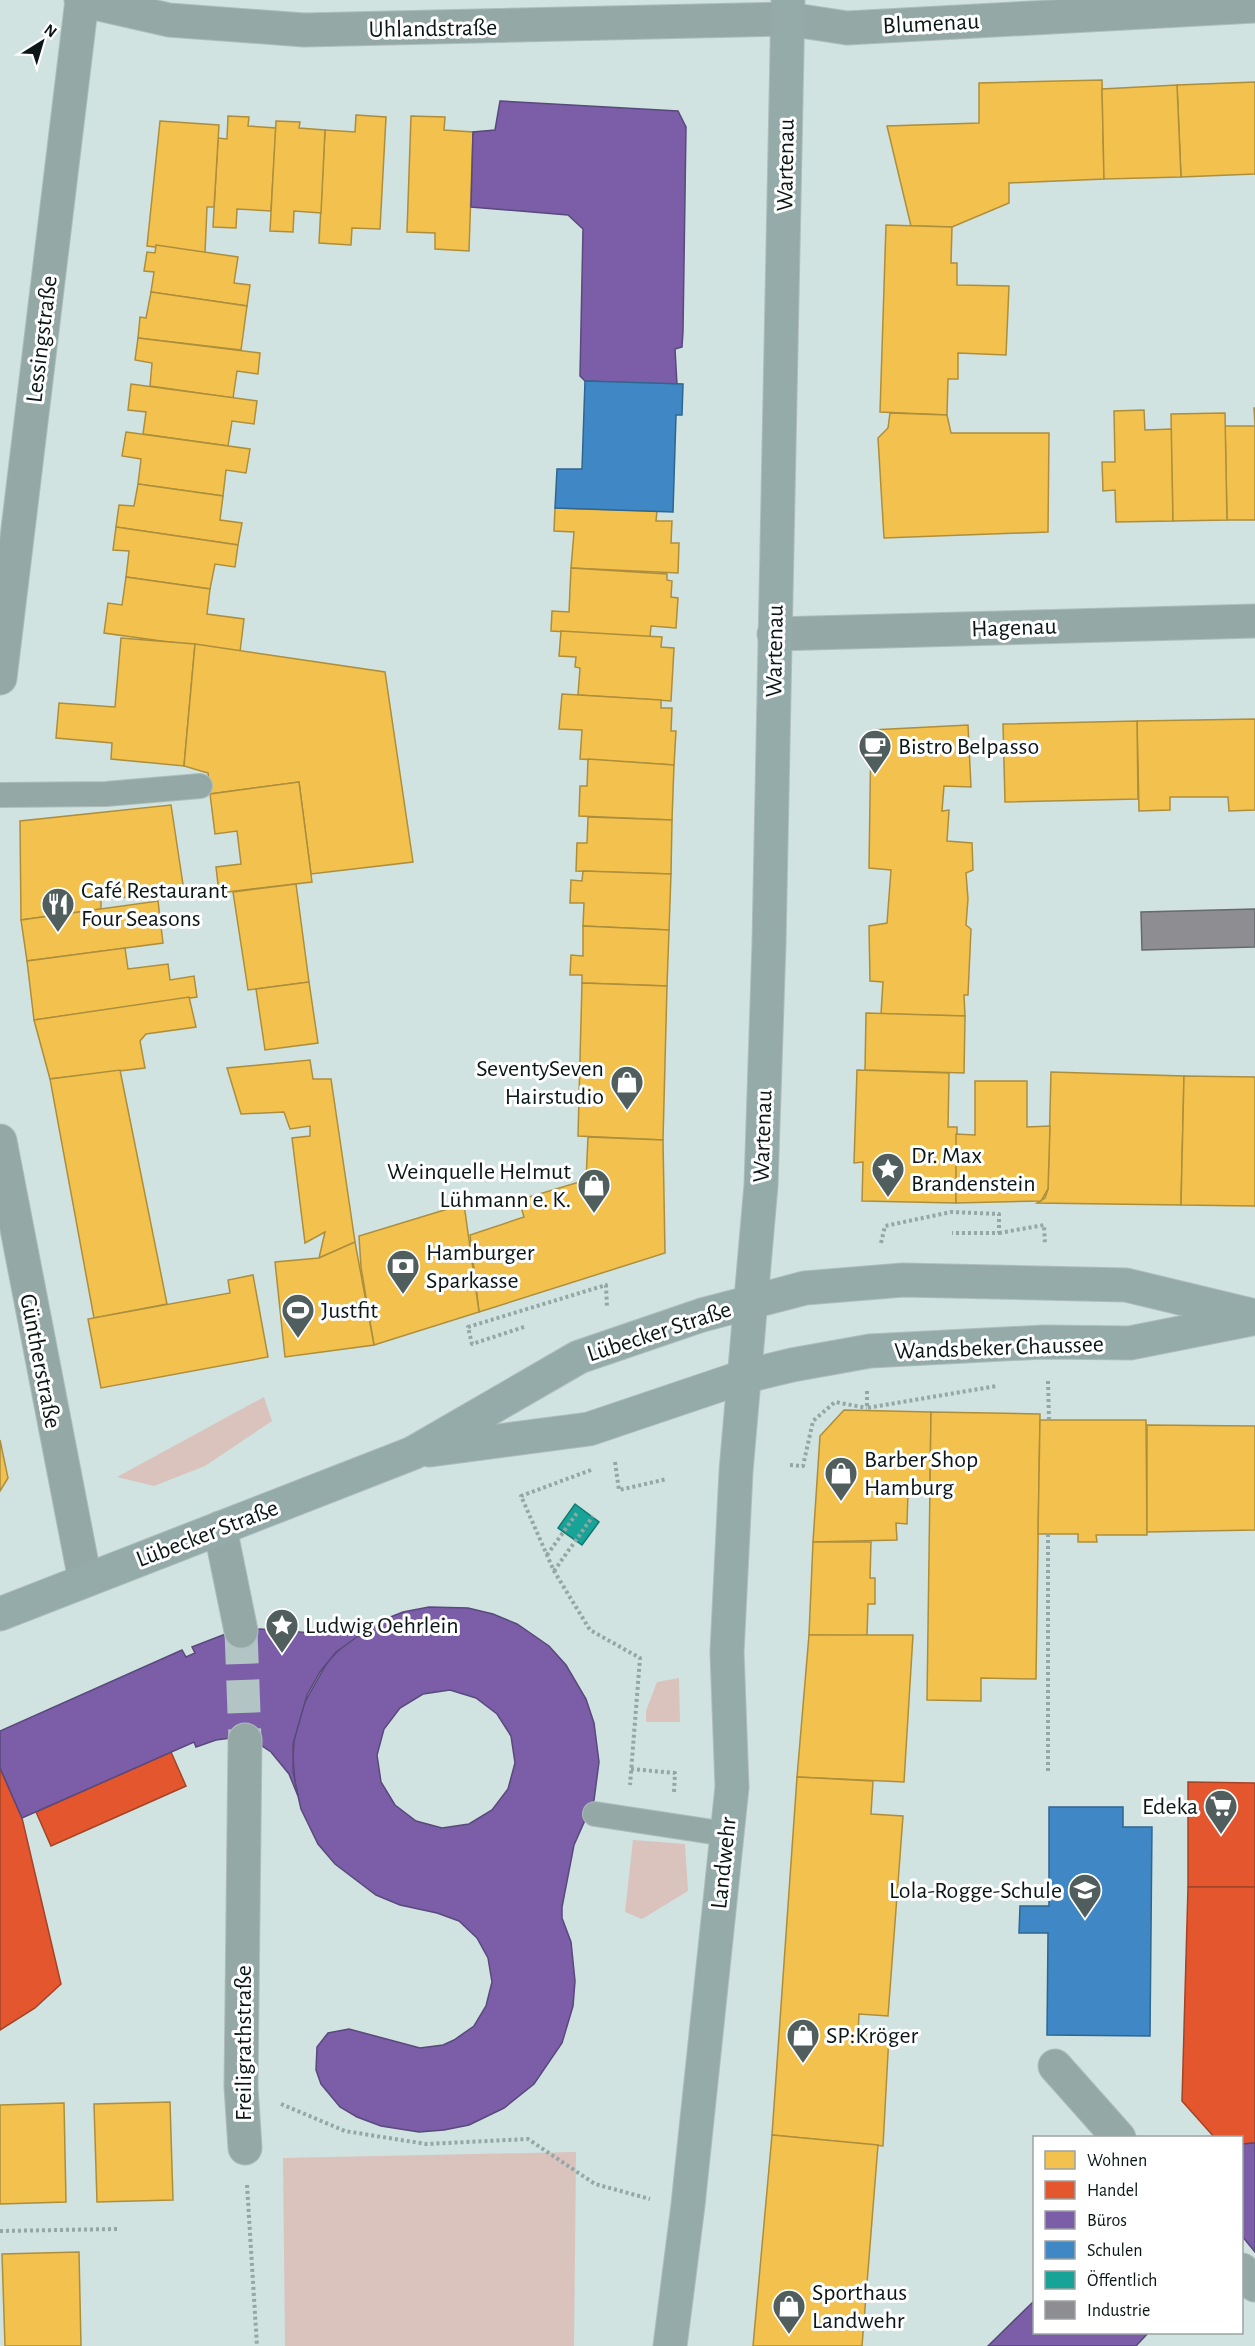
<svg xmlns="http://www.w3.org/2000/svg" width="1255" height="2346" viewBox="0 0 1255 2346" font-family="'Alegreya Sans',sans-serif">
<rect width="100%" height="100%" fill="#d0e3e1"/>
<g fill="#dac2bd">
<polygon points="264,1397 272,1421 205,1466 154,1486 117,1477"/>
<polygon points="679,1678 680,1722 646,1722 646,1711 657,1682"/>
<polygon points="633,1840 685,1844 688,1891 642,1919 625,1912"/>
<polygon points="576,2152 574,2346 285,2346 283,2158"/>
</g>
<g fill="#f2c14e" stroke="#ad8e3d" stroke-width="1.5">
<polygon points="1102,80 1104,179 1009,183 1009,203 952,227 911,226 887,126 979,123 979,83"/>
<polygon points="1255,82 1255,174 1181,177 1177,85"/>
<polygon points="1177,85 1181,177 1104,179 1102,89"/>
<polygon points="356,115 386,117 380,229 352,228 351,245 319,243 325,130 355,132"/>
<polygon points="228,116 249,117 248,126 276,128 271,211 237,209 236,228 213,227 218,138 227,139"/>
<polygon points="411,116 445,117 444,130 473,132 469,251 435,249 435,233 407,232"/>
<polygon points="160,121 219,125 214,207 207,207 205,253 147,246"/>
<polygon points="276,121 300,122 299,128 325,130 321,213 294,211 293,232 270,231"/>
<polygon points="886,225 952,227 951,263 957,263 957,285 1009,286 1006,355 958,353 958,379 948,379 947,415 880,412"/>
<polygon points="156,245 238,257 234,283 250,285 247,306 151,292 154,272 144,271 147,252 155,253"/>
<polygon points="151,292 247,306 241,350 138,338 140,317 146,318"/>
<polygon points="138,338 260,353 258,374 237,371 233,398 150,386 152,363 135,360"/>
<polygon points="131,384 257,401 254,424 232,421 228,446 143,434 146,412 128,410"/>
<polygon points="1254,408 1255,408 1255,520 1227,520 1225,426 1255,426"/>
<polygon points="1144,410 1145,430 1172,429 1173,521 1116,522 1115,490 1103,491 1102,462 1115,462 1114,411"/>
<polygon points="890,413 947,415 951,433 1049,433 1048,532 884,538 878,438 888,428"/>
<polygon points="1225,413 1227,520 1173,521 1171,414"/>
<polygon points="126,432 250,449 246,473 226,470 223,496 138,484 141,459 122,456"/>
<polygon points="138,484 223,496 220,520 242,523 238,545 116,527 119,505 134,506"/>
<polygon points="555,508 657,511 656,521 672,521 671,543 679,543 678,573 571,568 574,532 554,531"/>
<polygon points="116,527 238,545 235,567 215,564 210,589 126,577 129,551 113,550"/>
<polygon points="571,568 667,574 667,580 672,581 671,597 678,598 676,628 651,626 650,637 551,631 552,611 569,612"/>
<polygon points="126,577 210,589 207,614 244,619 240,652 104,633 108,603 122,605"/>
<polygon points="561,631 662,637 661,647 674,648 671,701 578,695 580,668 575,667 576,657 559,656"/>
<polygon points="121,638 195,644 184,766 111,759 112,743 56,738 59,703 115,707"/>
<polygon points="195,644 385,672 413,862 311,874 299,782 210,794 208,773 184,766"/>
<polygon points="562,694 661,700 661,708 672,708 671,731 676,731 674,765 580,759 582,730 559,729"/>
<polygon points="1255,719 1255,810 1229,811 1228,797 1170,797 1170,810 1139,811 1137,721"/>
<polygon points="1137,721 1138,799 1005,802 1003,724"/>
<polygon points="968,725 971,787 944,786 942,811 949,810 947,841 972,843 973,870 966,873 968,899 966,925 971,929 968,995 964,995 965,1016 881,1014 883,982 870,981 869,926 887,923 891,870 869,868 871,730"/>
<polygon points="588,759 674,765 672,820 579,816 580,786 587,786"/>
<polygon points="299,782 312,882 219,893 216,867 241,864 237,831 215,834 210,794"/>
<polygon points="171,805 184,891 101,900 101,909 21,920 20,821"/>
<polygon points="588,817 672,820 671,874 576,871 577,843 587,843"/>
<polygon points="583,871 671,874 669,930 583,926 584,903 570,903 571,880 582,881"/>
<polygon points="296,884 309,982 248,990 233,892"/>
<polygon points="158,901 163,943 27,961 21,920"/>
<polygon points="583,926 669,930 667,986 582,983 582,975 570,975 571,955 583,956"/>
<polygon points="125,948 128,969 168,964 170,980 194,976 197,997 34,1020 27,961"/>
<polygon points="309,982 318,1043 265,1050 256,989"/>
<polygon points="582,983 667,986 663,1140 578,1136"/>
<polygon points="189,997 196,1027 146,1034 140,1041 145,1068 50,1079 34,1020"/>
<polygon points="866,1013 965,1016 964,1073 865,1070"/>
<polygon points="310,1060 313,1079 331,1079 355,1242 319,1258 325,1232 305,1243 292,1138 310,1136 310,1126 290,1129 284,1112 241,1114 227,1068"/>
<polygon points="120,1070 167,1304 94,1318 50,1079"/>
<polygon points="857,1070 949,1073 948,1127 957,1127 956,1203 862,1201 863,1162 854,1163"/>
<polygon points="1051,1072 1184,1076 1181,1205 1037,1203 1045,1198 1048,1189"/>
<polygon points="1184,1076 1255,1077 1255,1206 1181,1205"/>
<polygon points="975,1081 1027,1081 1027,1127 1050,1126 1048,1189 1041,1201 956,1203 956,1134 975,1135"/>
<polygon points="588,1137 663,1140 665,1253 479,1312 470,1235 524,1217 519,1200 586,1180"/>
<polygon points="464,1204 479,1312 374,1345 361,1267 359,1236"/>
<polygon points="355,1242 374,1345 285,1357 275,1262 319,1258"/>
<polygon points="253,1275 268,1357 101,1388 88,1319 230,1293 228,1280"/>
<polygon points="844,1410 931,1412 930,1486 901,1486 902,1493 908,1493 907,1524 896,1523 897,1540 813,1542 820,1436"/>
<polygon points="931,1412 1040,1414 1036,1679 981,1678 981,1701 927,1700"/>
<polygon points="1040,1420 1146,1420 1147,1535 1096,1535 1097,1542 1078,1542 1078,1534 1038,1534"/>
<polygon points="1147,1425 1255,1426 1255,1530 1147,1532"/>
<polygon points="0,1440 8,1478 0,1491"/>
<polygon points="813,1542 871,1542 870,1578 875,1578 875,1604 868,1604 867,1636 809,1635"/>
<polygon points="809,1635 913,1635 904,1782 797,1777"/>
<polygon points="797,1777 873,1781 871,1814 903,1816 888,2016 859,2014 858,2033 889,2035 883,2146 772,2135"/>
<polygon points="170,2102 173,2200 97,2202 94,2104"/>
<polygon points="64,2103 66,2202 0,2204 0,2105"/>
<polygon points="772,2135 878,2145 862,2346 753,2346"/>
<polygon points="79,2252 81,2346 5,2346 2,2254"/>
</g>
<g fill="#e4572e" stroke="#a34427" stroke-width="1.5">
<polygon points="171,1752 186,1786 51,1846 36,1812"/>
<polygon points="0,1768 22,1818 61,1984 35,2008 0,2030"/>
<polygon points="1188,1782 1255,1783 1255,1887 1188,1887"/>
<polygon points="1188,1887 1255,1887 1255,2143 1242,2144 1242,2138 1215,2138 1182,2101"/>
</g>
<g fill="#7b5ea7" stroke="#59497c" stroke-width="1.5" fill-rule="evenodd">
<polygon points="500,101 678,111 686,127 683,331 682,347 675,349 677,385 585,381 580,376 583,229 568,215 471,207 473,132 495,130"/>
<path d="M429,1607L468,1608L493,1614L517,1624L549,1646L566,1665L586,1699L594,1723L599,1762L594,1800L574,1845L562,1907V1918L571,1942L575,1981L573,2006L562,2043L534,2084L504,2108L469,2125L444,2130L419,2132L381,2126L357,2117L340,2107L321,2084L316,2070L317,2047L328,2033L349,2029L420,2048L443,2045L454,2040L474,2026L486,2006L492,1982L488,1958L477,1938L459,1921L437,1913L400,1905L376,1895L335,1864L318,1844L301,1809L295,1783L293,1757L295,1731L302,1707L328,1661L346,1643L378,1622L403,1612ZM450,1690L476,1698L497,1714L511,1736L515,1763L508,1789L492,1810L469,1824L442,1828L416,1821L395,1805L381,1782L377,1755L384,1729L400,1708L423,1694Z"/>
<polygon points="378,1622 336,1652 320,1672 307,1695 293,1744 293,1771 298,1796 289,1774 271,1752 259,1744 231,1738 216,1740 196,1747 194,1742 22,1818 0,1768 0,1731 182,1650 186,1657 195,1653 192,1647 223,1635 260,1629 325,1634 361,1628"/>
<polygon points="1255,2143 1255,2252 1242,2236 1242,2144"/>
<polygon points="1034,2301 1034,2332 1149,2332 1136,2346 988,2346"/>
</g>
<g fill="#3f88c5" stroke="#2f6690" stroke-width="1.5">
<polygon points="585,381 683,384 682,415 676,415 673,512 555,508 557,469 582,469"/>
<polygon points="1049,1807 1123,1807 1123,1827 1152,1827 1150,2036 1047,2035 1048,1933 1019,1933 1020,1906 1049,1906"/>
</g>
<polygon fill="#17a398" stroke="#137971" stroke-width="1.5" points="575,1504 599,1522 582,1545 558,1528"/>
<polygon fill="#8d8d92" stroke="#666a6d" stroke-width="1.5" points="1255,909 1255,947 1142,950 1141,912"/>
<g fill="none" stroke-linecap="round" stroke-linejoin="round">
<polyline stroke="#b2c4c3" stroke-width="33" stroke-dasharray="33 16" stroke-linecap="butt" points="241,1631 245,1740"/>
<defs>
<g id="service">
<polyline points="0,795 106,794 200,786"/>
<polyline points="595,1814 726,1834"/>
</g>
<g id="minor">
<polyline points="81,0 169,20 304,30 788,19 847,28 1255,6"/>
<polyline points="774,634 1255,621"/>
<polyline points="0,678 82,0"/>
<polyline points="0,1141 85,1580"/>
<polyline points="220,1528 241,1631"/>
<polyline points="1055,2066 1119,2138"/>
<polyline points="245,2148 241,2087 245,1740"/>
<polyline points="1242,2270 1255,2285"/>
</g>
<g id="primary">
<polyline points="430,1450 589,1429 743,1377 792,1365 870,1351 1044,1342 1130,1343 1251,1319"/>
<polyline points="0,1614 413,1453 579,1357 702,1315 805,1288 903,1280 1126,1285 1255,1316"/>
<polyline points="670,2346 688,2205 732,1787 727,1652 736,1471 761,1185 769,943 788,0"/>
</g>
</defs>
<use href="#service" stroke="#aebdbb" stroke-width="26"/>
<use href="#minor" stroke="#aebdbb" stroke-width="35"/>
<use href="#primary" stroke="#aebdbb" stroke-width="35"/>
<g stroke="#95a7a5" stroke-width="4" stroke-dasharray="3 3" stroke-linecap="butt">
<polyline points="999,1233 1044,1225 1045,1245"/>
<polyline points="881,1243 885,1226 951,1212 999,1214 999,1233 952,1233"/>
<polyline points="524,1327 472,1344 468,1327 606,1285 607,1308"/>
<polyline points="1048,1381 1049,1420"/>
<polyline points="867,1391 867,1408 997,1386"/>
<polyline points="615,1462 619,1490 667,1479"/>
<polyline points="790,1465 803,1466 813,1421 835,1402 867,1408"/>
<polyline points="591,1470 521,1496 554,1571 590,1630 640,1658 630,1785"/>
<polyline points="1048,1534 1048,1771"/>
<polyline points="547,1555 577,1513"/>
<polyline points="554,1571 593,1516"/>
<polyline points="631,1769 675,1773 674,1792"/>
<polyline points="281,2104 345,2131 426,2144 528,2139 595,2184 650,2199"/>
<polyline points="247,2185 257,2346"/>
<polyline points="0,2231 117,2229"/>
</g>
<use href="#service" stroke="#94a8a6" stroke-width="24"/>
<use href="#minor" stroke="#94a8a6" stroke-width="33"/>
<use href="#primary" stroke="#94aba9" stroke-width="33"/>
</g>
<defs>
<symbol id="cafe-pin" viewBox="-11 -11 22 30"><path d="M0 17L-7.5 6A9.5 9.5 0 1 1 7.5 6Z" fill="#505e5d" stroke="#fff"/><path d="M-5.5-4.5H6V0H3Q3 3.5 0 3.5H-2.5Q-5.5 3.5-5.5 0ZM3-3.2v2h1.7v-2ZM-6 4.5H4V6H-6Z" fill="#fff"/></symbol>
<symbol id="restaurant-pin" viewBox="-11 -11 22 30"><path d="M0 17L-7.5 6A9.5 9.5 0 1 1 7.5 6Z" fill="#505e5d" stroke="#fff"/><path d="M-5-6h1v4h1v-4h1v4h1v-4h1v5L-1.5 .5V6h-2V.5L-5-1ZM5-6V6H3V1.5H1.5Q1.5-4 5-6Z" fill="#fff"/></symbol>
<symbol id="shop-pin" viewBox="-11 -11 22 30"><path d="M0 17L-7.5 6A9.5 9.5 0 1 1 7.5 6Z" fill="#505e5d" stroke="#fff"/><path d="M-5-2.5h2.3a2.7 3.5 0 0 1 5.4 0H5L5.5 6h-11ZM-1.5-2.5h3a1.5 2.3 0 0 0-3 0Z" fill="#fff"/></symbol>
<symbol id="sight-pin" viewBox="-11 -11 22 30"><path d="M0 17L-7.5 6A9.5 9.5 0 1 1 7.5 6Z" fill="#505e5d" stroke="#fff"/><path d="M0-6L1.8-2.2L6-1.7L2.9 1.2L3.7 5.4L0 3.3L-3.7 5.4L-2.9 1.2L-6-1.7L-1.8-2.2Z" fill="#fff"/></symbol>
<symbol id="bank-pin" viewBox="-11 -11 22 30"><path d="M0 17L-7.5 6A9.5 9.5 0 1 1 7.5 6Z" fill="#505e5d" stroke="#fff"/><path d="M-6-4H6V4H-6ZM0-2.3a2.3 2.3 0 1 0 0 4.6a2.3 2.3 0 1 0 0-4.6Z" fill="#fff"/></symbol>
<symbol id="stadium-pin" viewBox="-11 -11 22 30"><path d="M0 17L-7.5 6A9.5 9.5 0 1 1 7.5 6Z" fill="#505e5d" stroke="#fff"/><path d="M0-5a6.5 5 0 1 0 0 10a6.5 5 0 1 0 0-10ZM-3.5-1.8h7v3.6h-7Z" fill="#fff"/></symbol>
<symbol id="supermarket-pin" viewBox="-11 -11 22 30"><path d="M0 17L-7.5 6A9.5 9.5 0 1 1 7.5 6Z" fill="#505e5d" stroke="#fff"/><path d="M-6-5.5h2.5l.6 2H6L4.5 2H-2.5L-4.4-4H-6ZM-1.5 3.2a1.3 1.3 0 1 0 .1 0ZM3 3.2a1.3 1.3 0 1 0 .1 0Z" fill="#fff"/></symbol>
<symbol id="school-pin" viewBox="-11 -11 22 30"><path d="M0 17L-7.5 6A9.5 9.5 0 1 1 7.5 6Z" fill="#505e5d" stroke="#fff"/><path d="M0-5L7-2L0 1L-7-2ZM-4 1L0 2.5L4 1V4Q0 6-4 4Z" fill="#fff"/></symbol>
</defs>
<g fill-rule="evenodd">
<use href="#cafe-pin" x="856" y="727" width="38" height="52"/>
<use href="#restaurant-pin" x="39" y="885" width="38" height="52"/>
<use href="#shop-pin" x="608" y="1063" width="38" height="52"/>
<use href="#sight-pin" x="869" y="1150" width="38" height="52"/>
<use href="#shop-pin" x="575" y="1166" width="38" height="52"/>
<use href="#bank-pin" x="384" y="1247" width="38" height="52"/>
<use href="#stadium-pin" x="279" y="1291" width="38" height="52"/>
<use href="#shop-pin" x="822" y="1454" width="38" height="52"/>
<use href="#sight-pin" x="263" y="1606" width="38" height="52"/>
<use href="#supermarket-pin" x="1202" y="1787" width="38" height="52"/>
<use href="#school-pin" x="1066" y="1871" width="38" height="52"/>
<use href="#shop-pin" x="784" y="2016" width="38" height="52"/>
<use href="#shop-pin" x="770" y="2287" width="38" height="52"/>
</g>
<g text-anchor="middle" stroke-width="6" stroke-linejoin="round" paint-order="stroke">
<g font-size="24" fill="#0b1716" stroke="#fff">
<text transform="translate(931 23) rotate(-3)" y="8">Blumenau</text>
<text transform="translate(433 28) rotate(-1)" y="8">Uhlandstraße</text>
<text transform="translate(785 165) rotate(-89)" y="8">Wartenau</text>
<text transform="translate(41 339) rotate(-83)" y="8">Lessingstraße</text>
<text transform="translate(1014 627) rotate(-2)" y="8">Hagenau</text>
<text transform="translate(774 651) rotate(-89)" y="8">Wartenau</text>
<text transform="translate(762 1136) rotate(-88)" y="8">Wartenau</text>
<text transform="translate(659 1331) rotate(-18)" y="8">Lübecker Straße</text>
<text transform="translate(999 1347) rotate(-2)" y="8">Wandsbeker Chaussee</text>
<text transform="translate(41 1361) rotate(79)" y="8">Güntherstraße</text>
<text transform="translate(207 1533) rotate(-21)" y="8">Lübecker Straße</text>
<text transform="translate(723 1863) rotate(-84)" y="8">Landwehr</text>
<text transform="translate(243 2043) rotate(-90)" y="8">Freiligrathstraße</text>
</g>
<g font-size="24" fill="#0b1716" stroke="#fff" text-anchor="start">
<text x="898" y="754">Bistro Belpasso</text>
<text x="81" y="898">Café Restaurant<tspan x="81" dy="28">Four Seasons</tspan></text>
<text x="604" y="1076" text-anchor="end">SeventySeven<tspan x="604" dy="28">Hairstudio</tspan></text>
<text x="911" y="1163">Dr. Max<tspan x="911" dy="28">Brandenstein</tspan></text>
<text x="571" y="1179" text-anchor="end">Weinquelle Helmut<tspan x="571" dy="28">Lühmann e. K.</tspan></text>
<text x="426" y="1260">Hamburger<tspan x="426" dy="28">Sparkasse</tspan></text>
<text x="321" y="1318">Justfit</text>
<text x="864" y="1467">Barber Shop<tspan x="864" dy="28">Hamburg</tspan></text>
<text x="305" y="1633">Ludwig Oehrlein</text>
<text x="1198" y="1814" text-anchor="end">Edeka</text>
<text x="1062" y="1898" text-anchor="end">Lola-Rogge-Schule</text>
<text x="826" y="2043">SP:Kröger</text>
<text x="812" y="2300">Sporthaus<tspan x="812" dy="28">Landwehr</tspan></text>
</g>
</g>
<rect x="1033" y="2136" width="210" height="198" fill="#ffffff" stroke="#9da2a2" stroke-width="1.5"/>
<rect x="1045" y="2151" width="30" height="18" fill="#f2c14e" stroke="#9da2a2" stroke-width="1.5"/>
<text x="1087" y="2166" font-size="18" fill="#0b1716">Wohnen</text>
<rect x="1045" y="2181" width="30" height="18" fill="#e4572e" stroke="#9da2a2" stroke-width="1.5"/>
<text x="1087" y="2196" font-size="18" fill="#0b1716">Handel</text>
<rect x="1045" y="2211" width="30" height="18" fill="#7b5ea7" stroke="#9da2a2" stroke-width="1.5"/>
<text x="1087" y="2226" font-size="18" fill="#0b1716">Büros</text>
<rect x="1045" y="2241" width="30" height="18" fill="#3f88c5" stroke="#9da2a2" stroke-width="1.5"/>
<text x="1087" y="2256" font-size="18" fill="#0b1716">Schulen</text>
<rect x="1045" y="2271" width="30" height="18" fill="#17a398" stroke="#9da2a2" stroke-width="1.5"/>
<text x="1087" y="2286" font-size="18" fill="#0b1716">Öffentlich</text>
<rect x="1045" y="2301" width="30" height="18" fill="#8d8d92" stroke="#9da2a2" stroke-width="1.5"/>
<text x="1087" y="2316" font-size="18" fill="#0b1716">Industrie</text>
<g transform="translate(42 42) rotate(37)" stroke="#ffffff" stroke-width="4.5" paint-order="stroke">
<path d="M0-4.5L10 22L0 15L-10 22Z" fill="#0b1716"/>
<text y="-9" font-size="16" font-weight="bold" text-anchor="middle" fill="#0b1716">N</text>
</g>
</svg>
